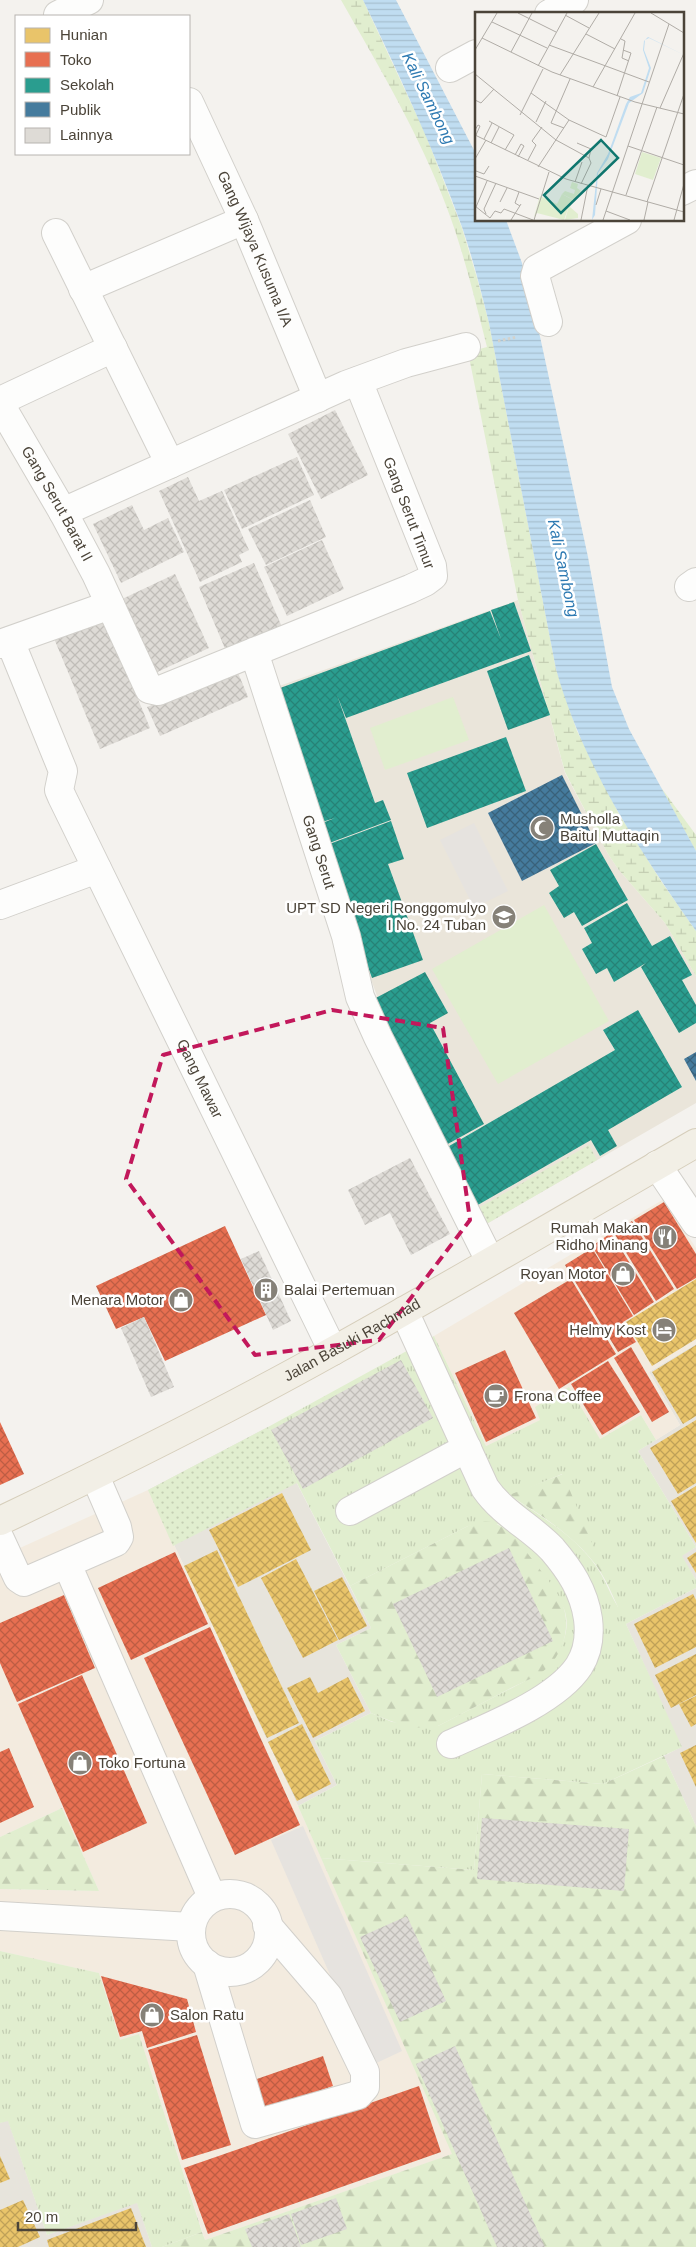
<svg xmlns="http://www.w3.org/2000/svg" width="696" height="2247" viewBox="0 0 696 2247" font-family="Arial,sans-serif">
<defs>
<pattern id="grass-tufts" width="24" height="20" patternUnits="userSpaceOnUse" patternTransform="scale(1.25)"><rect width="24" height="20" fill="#e1eecf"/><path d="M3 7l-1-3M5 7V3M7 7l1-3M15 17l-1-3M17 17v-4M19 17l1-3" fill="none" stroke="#c3cdb2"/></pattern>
<pattern id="forest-firs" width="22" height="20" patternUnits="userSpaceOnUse" patternTransform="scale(1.25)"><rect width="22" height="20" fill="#e1eecf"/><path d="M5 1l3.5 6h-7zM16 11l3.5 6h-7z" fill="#c3cdb2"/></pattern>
<pattern id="wetland-marsh" width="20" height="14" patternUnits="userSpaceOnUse" patternTransform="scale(1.25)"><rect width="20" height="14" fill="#e1eecf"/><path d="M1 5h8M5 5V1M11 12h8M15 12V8" fill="none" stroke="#c3cdb2"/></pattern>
<pattern id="garden-dots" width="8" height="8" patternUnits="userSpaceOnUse" patternTransform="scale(1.25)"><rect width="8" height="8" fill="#e1eecf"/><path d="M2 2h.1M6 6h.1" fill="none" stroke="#c3cdb2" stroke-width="1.8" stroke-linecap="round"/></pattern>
<pattern id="water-rules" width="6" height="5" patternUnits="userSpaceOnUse" patternTransform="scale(1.25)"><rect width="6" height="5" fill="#c0ddf1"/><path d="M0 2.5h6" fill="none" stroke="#a6bfcf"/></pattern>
<pattern id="homes-cross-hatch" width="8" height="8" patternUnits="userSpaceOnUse" patternTransform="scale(1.25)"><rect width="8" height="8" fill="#e9c46a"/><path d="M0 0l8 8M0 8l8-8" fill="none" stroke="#bfa158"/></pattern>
<pattern id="shops-cross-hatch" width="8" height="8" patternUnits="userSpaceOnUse" patternTransform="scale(1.25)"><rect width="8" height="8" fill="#e76f51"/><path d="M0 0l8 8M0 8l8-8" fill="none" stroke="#bd5d44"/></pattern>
<pattern id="schools-cross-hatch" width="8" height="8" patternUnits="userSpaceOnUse" patternTransform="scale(1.25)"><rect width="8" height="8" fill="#2a9d8f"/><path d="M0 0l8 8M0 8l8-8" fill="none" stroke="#268276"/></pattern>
<pattern id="public-cross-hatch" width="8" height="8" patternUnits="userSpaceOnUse" patternTransform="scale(1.25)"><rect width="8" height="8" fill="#457b9d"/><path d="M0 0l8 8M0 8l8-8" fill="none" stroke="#39617a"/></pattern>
<pattern id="building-cross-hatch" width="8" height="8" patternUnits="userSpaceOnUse" patternTransform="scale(1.25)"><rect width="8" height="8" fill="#dedbd6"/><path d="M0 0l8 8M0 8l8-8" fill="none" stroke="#c0bdb8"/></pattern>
</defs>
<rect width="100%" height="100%" fill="#f4f2ee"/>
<g fill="#e7e4dc">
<polygon points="696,1344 696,1580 681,1556 696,1547 638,1451 680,1425 649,1372"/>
<polygon points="268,1427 371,1628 336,1645 371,1713 315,1741 337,1785 298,1806 148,1490"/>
<polygon points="696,1588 696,1826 664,1756 681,1747 626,1624"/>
<polygon points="8,2120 47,2235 137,2202 152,2247 0,2247 0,2123"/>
</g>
<g fill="#f3ebdf">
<polygon points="664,1199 696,1248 696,1344 649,1372 680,1425 656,1440 641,1415 600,1439 540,1420 486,1446 434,1336"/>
<polygon points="148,1490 298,1806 453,2154 205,2240 139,2035 120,2041 99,1973 0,1951 0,1889 99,1891 62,1808 0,1837 0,1557"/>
</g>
<polygon fill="#eae5da" points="518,600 565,773 608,854 618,869 665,923 696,976 696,1103 483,1226 368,1001 377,996 323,845 271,689"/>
<g fill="url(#grass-tufts)" fill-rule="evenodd">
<path d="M434,1336L486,1446L540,1420L535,1407L569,1387L600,1439L641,1415L656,1440L638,1451L696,1547L682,1556L696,1580V1588L626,1624L682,1747L603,1784L482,1774L474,1870L321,1858L298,1806L337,1785L315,1741L371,1713L392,1722L438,1726L533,1677C554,1665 574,1635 564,1609C559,1596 549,1585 541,1573C528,1555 515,1538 498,1524L468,1526L350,1586L268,1427ZM562,1474L618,1606V1607C610,1594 605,1579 596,1566C574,1535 541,1516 510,1496Z"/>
<polygon points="0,1951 99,1973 120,2040 139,2034 202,2232 162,2247 152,2247 137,2203 47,2235 8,2121 0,2123"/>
</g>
<g fill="url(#forest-firs)">
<path d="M563,1474L626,1624C616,1605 609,1583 596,1565C573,1535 541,1515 509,1495Z"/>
<path d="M485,1521C506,1522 523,1548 536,1564C546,1578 562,1595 565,1613C569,1632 562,1652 549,1666C539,1677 522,1682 509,1689C486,1701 462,1714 438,1726C413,1732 393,1722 371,1713L336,1645L371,1628L350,1586L468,1526Z"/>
<polygon points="664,1756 696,1826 696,2247 162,2247 202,2232 205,2240 452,2154 321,1858 474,1870 482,1774 603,1784"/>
<polygon points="62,1808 99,1891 0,1889 0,1837"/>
</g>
<g fill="url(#wetland-marsh)">
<path d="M341,0H363L425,133L462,228L477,278L489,323L556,669L577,731L619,814L661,881L696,931V976L665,923L618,869L608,854L565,772L518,600L468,352L487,347C475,300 464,253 447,208C420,135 379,67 341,0Z"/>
<polygon points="660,786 696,835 696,851 695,850"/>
</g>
<g fill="#e1eecf">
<polygon points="453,697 469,740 385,770 370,728"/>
<polygon points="544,905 609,1021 498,1084 432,969"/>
</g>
<g fill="url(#garden-dots)">
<polygon points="589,1145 597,1160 483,1226 475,1210"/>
<polygon points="268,1427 297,1483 173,1546 148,1490"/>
</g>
<g fill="#e6e3df">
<polygon points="474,823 508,891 474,908 440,840"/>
<polygon points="303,1826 402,2051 370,2066 271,1840"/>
</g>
<path fill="url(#water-rules)" d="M363,0H396L476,154V220H506L522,263L539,332L588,557L612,687L629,729L696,851V931C639,850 583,766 556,669L489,323C481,291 473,259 462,227C434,150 399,74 363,0Z"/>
<g fill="url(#homes-cross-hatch)">
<polygon points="696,1279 696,1339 652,1366 626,1322"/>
<polygon points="696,1345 696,1416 683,1424 652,1372"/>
<polygon points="696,1420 696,1483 678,1494 650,1448"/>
<polygon points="696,1486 696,1543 671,1501"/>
<polygon points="282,1493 311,1550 238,1587 209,1530"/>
<polygon points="217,1550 299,1723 267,1738 184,1566"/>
<polygon points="696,1552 696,1573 687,1558"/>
<polygon points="296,1559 338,1640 303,1658 261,1578"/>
<polygon points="342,1577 367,1626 339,1640 314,1591"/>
<polygon points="693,1594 696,1600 696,1647 655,1668 634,1624"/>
<polygon points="696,1654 696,1695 671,1708 655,1675"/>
<polygon points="310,1677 318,1693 348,1677 365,1711 313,1738 287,1688"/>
<polygon points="696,1696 696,1724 691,1727 679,1704"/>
<polygon points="302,1724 331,1784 297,1801 268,1742"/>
<polygon points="696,1745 696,1787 680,1753"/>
<polygon points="0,2156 10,2179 0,2183"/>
<polygon points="23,2200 40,2237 18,2247 0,2247 0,2210"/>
<polygon points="131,2208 146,2247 49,2247 47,2240"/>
</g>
<g fill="url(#shops-cross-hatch)">
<polygon points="664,1202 696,1254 696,1278 677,1289 634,1220"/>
<polygon points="632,1221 674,1289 656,1301 614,1233"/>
<polygon points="225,1226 266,1315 165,1361 144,1317 116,1329 96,1286"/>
<polygon points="611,1233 654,1302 634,1315 592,1246"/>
<polygon points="592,1248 633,1316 623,1322 636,1342 618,1352 565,1265"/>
<polygon points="571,1279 616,1354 559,1389 514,1313"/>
<polygon points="631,1347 669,1412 652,1422 614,1358"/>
<polygon points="505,1350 536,1418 486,1442 455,1373"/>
<polygon points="608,1361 640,1412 602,1435 571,1384"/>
<polygon points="0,1422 24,1474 0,1485"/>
<polygon points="175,1552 208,1624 131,1660 98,1588"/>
<polygon points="64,1595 95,1668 17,1702 0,1663 0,1623"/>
<polygon points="210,1627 300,1825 235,1855 144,1658"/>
<polygon points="82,1675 147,1823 83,1852 18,1704"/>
<polygon points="9,1748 34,1807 0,1823 0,1752"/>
<polygon points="101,1976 187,1999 196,2032 147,2048 142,2031 120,2037"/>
<polygon points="197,2035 231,2145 182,2160 148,2050"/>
<polygon points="323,2056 333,2086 264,2110 254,2080"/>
<polygon points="419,2086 441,2152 208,2234 184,2168"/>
</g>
<g fill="url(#schools-cross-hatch)">
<polygon points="514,602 531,651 346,718 337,695 375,803 383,800 391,820 324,845 317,825 335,818 319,823 272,691 490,611 501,639 491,610"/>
<polygon points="529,655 550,715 508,730 487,671"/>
<polygon points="506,737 526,791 427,828 407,773"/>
<polygon points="391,821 404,859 388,864 423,960 372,978 324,846"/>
<polygon points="596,844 628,900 582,926 574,912 564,918 549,893 559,886 550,870"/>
<polygon points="627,903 652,946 670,936 692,975 682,980 696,1005 696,1023 679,1033 641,967 646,963 614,982 607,968 596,974 582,949 592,943 584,928"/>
<polygon points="425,972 448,1013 430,1023 484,1124 446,1145 370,1001"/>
<polygon points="638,1010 682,1087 608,1130 617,1146 600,1156 591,1140 476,1206 444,1149 615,1050 603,1030"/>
</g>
<g fill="url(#public-cross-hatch)">
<polygon points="562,775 596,843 522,881 488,813"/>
<polygon points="696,1052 696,1081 684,1059"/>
</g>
<g fill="url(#building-cross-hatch)">
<polygon points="335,410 368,475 321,499 288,434"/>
<polygon points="297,457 314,495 242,529 224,490"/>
<polygon points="188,477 199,501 222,491 249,550 239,555 242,562 200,582 159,491"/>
<polygon points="310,500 326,537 266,565 248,529"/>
<polygon points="132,505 144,530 168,518 184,552 121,583 93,524"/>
<polygon points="322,540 344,589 287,616 264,567"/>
<polygon points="254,563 282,627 226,651 199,587"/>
<polygon points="175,574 209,648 153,674 120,600"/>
<polygon points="103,615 150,728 100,749 53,636"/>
<polygon points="236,668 248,697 160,736 147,707"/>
<polygon points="410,1158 450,1234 411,1255 390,1213 365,1225 348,1190"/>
<polygon points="259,1251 291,1321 273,1330 241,1259"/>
<polygon points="144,1317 174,1387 151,1397 121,1328"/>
<polygon points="401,1360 433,1418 303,1489 271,1430"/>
<polygon points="509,1548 553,1641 437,1697 393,1604"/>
<polygon points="482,1818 629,1829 624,1891 477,1879"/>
<polygon points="407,1916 446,2001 400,2022 360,1937"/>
<polygon points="455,2046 545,2247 497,2247 416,2064"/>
<polygon points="336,2198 347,2229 301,2245 291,2214"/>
<polygon points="289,2214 301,2247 252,2247 245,2229"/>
</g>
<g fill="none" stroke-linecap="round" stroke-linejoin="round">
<defs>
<g id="minor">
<polyline points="549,14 574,0"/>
<polyline points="58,15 89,0"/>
<polyline points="450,68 476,54"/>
<path id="s1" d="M189,102L244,220L318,398"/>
<polyline points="682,191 696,184"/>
<polyline points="56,233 170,464"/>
<polyline points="83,289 244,220"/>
<polyline points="548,322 535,276 537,269 627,220"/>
<polyline points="0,401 113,348"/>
<path id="s2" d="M0,404L63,512L96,574L149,689L158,691L254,652L346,936L360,997L378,1037L490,1261"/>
<polyline points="63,512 346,385 406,363 466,347"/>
<polyline points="689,587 696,582"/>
<path id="s3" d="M10,641L63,771L59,790L62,797L333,1351"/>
<polyline points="0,644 110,605"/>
<polyline points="254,652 410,589 425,582 433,576 432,566 358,381"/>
<polyline points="0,905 97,869"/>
<polyline points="657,1165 696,1223"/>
<path d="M404,1311L485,1488C503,1514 531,1527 552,1549C570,1570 584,1591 588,1619C590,1635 588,1652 579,1666C556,1701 489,1727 451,1744"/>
<polyline points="350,1511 467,1448"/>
<polyline points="0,1539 18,1578 24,1582 116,1542 119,1537 117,1527 95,1476"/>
<polyline points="67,1564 212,1897"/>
<circle cx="230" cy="1933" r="39"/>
<polyline points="0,1916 191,1927"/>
<polyline points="207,1964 255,2124 358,2095 365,2087 365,2072 328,1996 267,1925"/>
</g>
<g id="major">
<path id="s4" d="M0,1521C113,1467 224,1412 333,1351C455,1283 575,1213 696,1143"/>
</g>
</defs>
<use href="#minor" stroke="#d2d0cb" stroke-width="30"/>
<use href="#major" stroke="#d6cebb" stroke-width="30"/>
<polyline stroke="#d3d2cc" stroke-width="3" stroke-dasharray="2.5 2.5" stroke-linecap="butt" points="498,341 517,337"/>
<use href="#minor" stroke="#fdfdfc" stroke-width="28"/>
<use href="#major" stroke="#f2efe6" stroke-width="28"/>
</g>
<path fill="none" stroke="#c2185b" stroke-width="4" stroke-dasharray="10 6" stroke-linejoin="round" d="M332,1010L443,1028L470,1220L379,1340L255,1355L126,1179L163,1055Z"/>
<defs>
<symbol id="mosque-disc" viewBox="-11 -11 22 22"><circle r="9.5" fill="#868178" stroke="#fff"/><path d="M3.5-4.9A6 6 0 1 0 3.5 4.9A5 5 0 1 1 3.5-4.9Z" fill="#fff"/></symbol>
<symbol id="school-disc" viewBox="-11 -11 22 22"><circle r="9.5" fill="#868178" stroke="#fff"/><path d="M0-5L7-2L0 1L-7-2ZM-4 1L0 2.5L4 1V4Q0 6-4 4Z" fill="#fff"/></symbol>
<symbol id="restaurant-disc" viewBox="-11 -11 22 22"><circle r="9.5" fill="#868178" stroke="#fff"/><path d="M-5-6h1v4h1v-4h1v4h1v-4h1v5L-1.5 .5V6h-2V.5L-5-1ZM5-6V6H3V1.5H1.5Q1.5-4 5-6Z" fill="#fff"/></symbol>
<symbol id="shop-disc" viewBox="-11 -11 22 22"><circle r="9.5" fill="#868178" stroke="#fff"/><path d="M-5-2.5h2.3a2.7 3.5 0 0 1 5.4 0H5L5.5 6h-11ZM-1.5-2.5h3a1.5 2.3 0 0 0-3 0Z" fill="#fff"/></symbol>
<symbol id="building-disc" viewBox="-11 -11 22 22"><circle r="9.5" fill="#868178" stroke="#fff"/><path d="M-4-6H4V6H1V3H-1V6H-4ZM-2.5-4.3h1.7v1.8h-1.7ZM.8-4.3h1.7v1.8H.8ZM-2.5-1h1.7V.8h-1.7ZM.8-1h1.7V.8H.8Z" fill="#fff"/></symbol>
<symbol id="hotel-disc" viewBox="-11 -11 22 22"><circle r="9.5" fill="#868178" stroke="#fff"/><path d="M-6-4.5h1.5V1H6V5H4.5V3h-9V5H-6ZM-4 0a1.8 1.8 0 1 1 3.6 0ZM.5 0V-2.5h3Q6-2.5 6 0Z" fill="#fff"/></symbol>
<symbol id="cafe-disc" viewBox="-11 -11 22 22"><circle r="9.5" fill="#868178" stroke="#fff"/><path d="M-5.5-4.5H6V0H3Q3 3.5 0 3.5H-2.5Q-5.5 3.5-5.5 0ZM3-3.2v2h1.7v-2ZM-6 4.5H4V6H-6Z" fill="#fff"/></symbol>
</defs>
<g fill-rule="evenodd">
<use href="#mosque-disc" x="528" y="814" width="28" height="28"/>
<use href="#school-disc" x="490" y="903" width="28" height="28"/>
<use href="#restaurant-disc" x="651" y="1223" width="28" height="28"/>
<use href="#shop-disc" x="609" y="1260" width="28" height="28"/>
<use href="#building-disc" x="252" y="1276" width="28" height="28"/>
<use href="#shop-disc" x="167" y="1286" width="28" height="28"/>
<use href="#hotel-disc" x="650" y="1316" width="28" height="28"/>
<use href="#cafe-disc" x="482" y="1382" width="28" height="28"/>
<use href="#shop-disc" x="66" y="1749" width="28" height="28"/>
<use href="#shop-disc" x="138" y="2001" width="28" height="28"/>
</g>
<g text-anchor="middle" stroke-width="5" stroke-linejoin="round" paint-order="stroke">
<g font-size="15" fill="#4b4439" stroke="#fff">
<text dy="5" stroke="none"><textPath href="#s1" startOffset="161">Gang Wijaya Kusuma I/A</textPath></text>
<text dy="5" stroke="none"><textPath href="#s2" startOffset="115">Gang Serut Barat II</textPath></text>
<text transform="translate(409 513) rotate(69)" y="5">Gang Serut Timur</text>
<text dy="5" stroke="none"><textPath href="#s2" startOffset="645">Gang Serut</textPath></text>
<text dy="5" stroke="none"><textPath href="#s3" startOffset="481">Gang Mawar</textPath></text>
<text dy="5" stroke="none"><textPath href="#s4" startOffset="396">Jalan Basuki Rachmad</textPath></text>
</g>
<g font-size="15" fill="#4b4439" stroke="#fff" text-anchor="start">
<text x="560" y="824">Musholla<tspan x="560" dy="17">Baitul Muttaqin</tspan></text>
<text x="486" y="913" text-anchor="end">UPT SD Negeri Ronggomulyo<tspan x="486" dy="17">I No. 24 Tuban</tspan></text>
<text x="648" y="1233" text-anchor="end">Rumah Makan<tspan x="648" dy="17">Ridho Minang</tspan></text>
<text x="606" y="1279" text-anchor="end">Royan Motor</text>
<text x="284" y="1295">Balai Pertemuan</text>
<text x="164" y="1305" text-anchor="end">Menara Motor</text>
<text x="646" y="1335" text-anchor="end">Helmy Kost</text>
<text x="514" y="1401">Frona Coffee</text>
<text x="98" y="1768">Toko Fortuna</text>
<text x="170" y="2020">Salon Ratu</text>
</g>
<g font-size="16" font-style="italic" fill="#2e7ab2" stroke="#fff">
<text transform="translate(429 98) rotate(64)" y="6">Kali Sambong</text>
<text transform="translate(564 568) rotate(78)" y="6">Kali Sambong</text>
</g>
</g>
<g transform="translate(475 12)">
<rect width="209" height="209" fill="#f4f2ee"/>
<path d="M167,140L186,146L178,168L160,162ZM97,170L103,172L102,176L106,179L99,188L87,182L90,179L99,182L100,178L95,176Z" fill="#e1eecf"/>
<path d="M87,182L98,188L95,195L103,202V206L90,208L94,194L89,208L62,201L59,205L65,184L82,192Z" fill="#e1eecf"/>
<path d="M173,25L209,43L174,26L170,28L169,38L176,56L168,81L154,91L133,147L123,161L120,203L117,208L122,161L133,142L151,92L155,85L166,81L174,56L168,38L169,29Z" fill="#c0ddf1"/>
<path fill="none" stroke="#b0aca6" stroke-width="1" d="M43,1L81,20M176,1L209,21M90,3L114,16M17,10L72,36M111,22L140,37M7,26L77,60L160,90L209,102M146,27L150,29L147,46L154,49M74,33L174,70M0,38L22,1M36,40L57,1M63,54L92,1M0,62L81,128L114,146M85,63L124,1M118,75L160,1M56,81L94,108L131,125L145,85M142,84L156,41L148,38M0,88L6,91L19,77M185,96L209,41M45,103L68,57M14,109L39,123L30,138M61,110L71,89M89,116L76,111L95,67M0,118L3,113L5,114L1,123M0,123L91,167L209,200M9,127L17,111M16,131L24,115M102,131L116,137L114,146M153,134L209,153M40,143L46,132L49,134L43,145M0,147L11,128M53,148L61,133L57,129L67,115M63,155L94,108M1,159L9,162L14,154M0,164L64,187M100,170L107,150M106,172L116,151L114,146M44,180L40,191L45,194M151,183L182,95M25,190L32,176M172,190L209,82M121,193L126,177M0,194L15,206M1,195L12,169M131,199L155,208M11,202L9,197L21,171M15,206L20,199L26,201L29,197L58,208M36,208L46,192M59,208L74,160M106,208L113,173M128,208L194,12M169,208L173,190M199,208L209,172"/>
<path fill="#0f766e" fill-opacity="0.15" stroke="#0f766e" stroke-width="2.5" d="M126,128L143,146L86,201L69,183Z"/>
<rect width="209" height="209" fill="none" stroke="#4b4439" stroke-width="2.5"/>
</g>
<rect x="15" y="15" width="175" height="140" fill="#ffffff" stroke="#b7b4b0"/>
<rect x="25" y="28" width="25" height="15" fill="#e9c46a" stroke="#b7b4b0"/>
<text x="60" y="40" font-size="15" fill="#4b4439">Hunian</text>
<rect x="25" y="52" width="25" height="15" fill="#e76f51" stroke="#b7b4b0"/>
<text x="60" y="65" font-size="15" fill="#4b4439">Toko</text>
<rect x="25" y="78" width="25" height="15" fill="#2a9d8f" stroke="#b7b4b0"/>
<text x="60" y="90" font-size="15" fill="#4b4439">Sekolah</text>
<rect x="25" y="102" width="25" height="15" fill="#457b9d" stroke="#b7b4b0"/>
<text x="60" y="115" font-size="15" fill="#4b4439">Publik</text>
<rect x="25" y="128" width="25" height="15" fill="#dedbd6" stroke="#b7b4b0"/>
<text x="60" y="140" font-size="15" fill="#4b4439">Lainnya</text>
<path d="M18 2222v8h118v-8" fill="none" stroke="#4b4439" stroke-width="2.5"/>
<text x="25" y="2222" font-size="15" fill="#4b4439" stroke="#ffffff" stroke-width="4" paint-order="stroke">20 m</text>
</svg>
